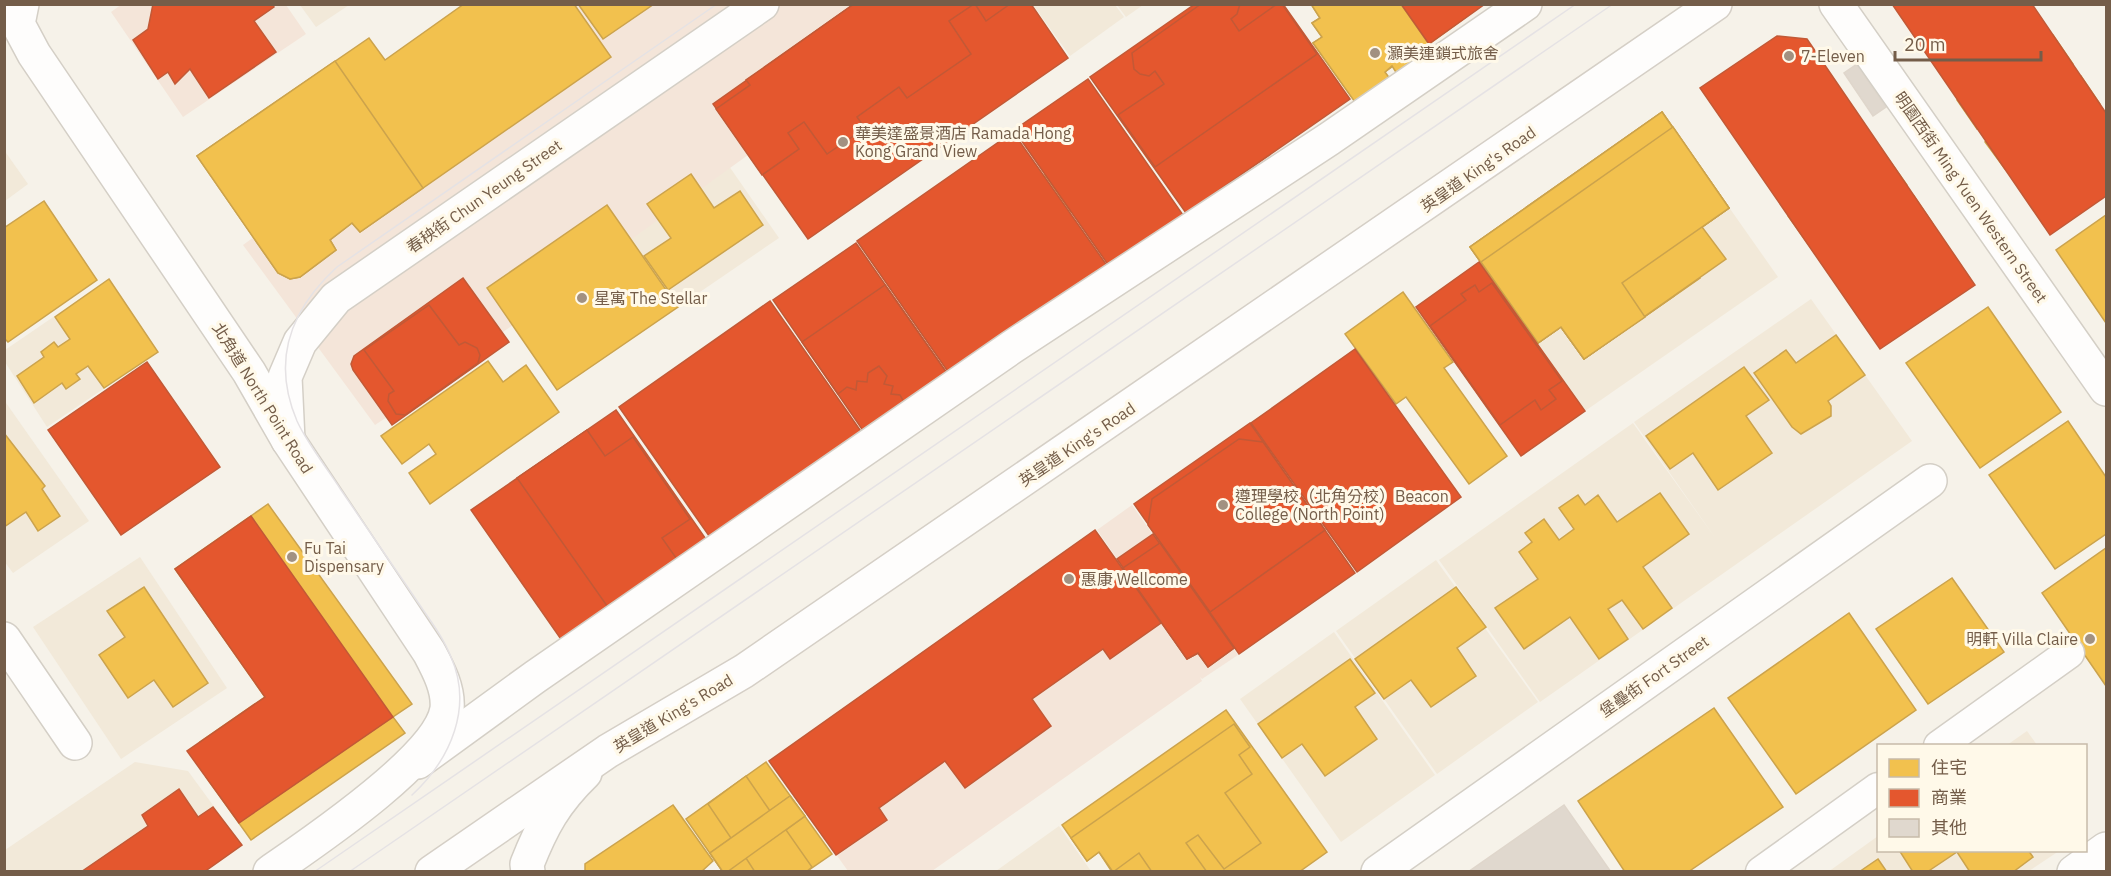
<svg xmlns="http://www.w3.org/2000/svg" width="2111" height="876" viewBox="0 0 2111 876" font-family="'IBM Plex Sans','Noto Sans TC',sans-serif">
<rect width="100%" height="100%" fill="#f6f2e9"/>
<g fill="#f2e9d9">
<polygon points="300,5 349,5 316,27"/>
<polygon points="1033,5 1115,5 1124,17 1070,56"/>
<polygon points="1117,5 1143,5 1126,17"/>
<polygon points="1662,112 1778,277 1585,411 1470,247"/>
<polygon points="697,120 779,238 678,307 597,188"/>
<polygon points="4,150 28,184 5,201 4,201"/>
<polygon points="109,279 158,352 47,427 5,362 5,350"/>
<polygon points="1811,299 1912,441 1540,702 1439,560 1633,423 1716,539 1634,422"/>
<polygon points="4,400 89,521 13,573 4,561"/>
<polygon points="140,557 227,688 121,759 33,627"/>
<polygon points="1436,560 1538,702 1437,774 1336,631"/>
<polygon points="1334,632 1435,775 1341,842 1240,699"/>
<polygon points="2027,731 2037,745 2007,745"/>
<polygon points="135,762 188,771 242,845 204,871 5,872 5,850"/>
<polygon points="1059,826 1091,871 996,871"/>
<polygon points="1878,836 1878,850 2059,851 2029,871 1828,872"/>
</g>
<g fill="#f4e5d9">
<polygon points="122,4 286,5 306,34 183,117 111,12"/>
<polygon points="574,5 1031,5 1068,58 808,239 748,155 503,332 509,342 392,425 387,417 375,425 243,245"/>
<polygon points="1132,505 1238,655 1202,679 1200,677 1202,681 932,871 848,871 769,761 1095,530 1173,639 1097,530"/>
</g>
<g fill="#f2c14e" stroke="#cca34c" stroke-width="1.5">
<polygon points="464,4 574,4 611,57 360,232 352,223 330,240 336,250 300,277 290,279 278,273 197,156 369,38 385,60"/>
<polygon points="578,4 654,4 603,39"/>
<polygon points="1311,4 1401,4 1427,42 1351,96 1313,43 1322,37 1312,23 1320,18"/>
<polygon points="1311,4 1401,4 1438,57 1403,83 1392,66 1385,72 1396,87 1362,112 1313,43 1322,37 1312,23 1320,18"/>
<polygon points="1401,4 1457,4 1466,17 1429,44"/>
<polygon points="2014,10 2038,45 2053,35 2073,64 2047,81 2055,94 2081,76 2100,104 2085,114 2106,145 2078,164 2064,145 2050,154 2064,174 2036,193 2015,163 2005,169 1985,142 2006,127 1997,115 1977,129 1957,100 1967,94 1943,58 1971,39 1988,63 2002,53 1986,29"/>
<polygon points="335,61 423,188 360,232 352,223 330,240 336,250 300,277 290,279 278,273 197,156"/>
<polygon points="1662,112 1729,208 1650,263 1674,296 1584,359 1561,327 1538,343 1470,247"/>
<polygon points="1662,112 1729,208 1677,245 1700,278 1584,359 1561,327 1538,343 1470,247"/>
<polygon points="1662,112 1729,208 1702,227 1726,259 1584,359 1561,327 1538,343 1470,247"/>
<polygon points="1119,124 1144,160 1121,176 1141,205 1118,221 1098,193 1071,212 1045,175"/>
<polygon points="1820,125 1857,178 1887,157 1907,185 1877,206 1884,216 1914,196 1933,224 1903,245 1925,277 1904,291 1912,302 1890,316 1839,240 1816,255 1788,216 1820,193 1793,154 1804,146 1800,139"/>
<polygon points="1673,127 1729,208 1622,283 1645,317 1584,359 1561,327 1538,343 1481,262"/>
<polygon points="691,174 714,208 740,191 763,225 668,290 644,256 671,238 647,204"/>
<polygon points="1028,188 1054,226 1027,245 1060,291 1031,310 1012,282 996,293 1015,321 987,341 955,295 932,311 905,273"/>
<polygon points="44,201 97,280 8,342 4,338 4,228"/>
<polygon points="607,205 678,307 557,390 487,288"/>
<polygon points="2106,215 2106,323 2056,250"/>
<polygon points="109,279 158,352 104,388 88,366 76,374 80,379 66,389 62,383 34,403 17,376 44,357 41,352 54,342 58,347 70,339 55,317"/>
<polygon points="1403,292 1453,362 1444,368 1507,456 1469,484 1406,397 1396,404 1345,334"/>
<polygon points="1988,307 2061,412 1980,468 1906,363"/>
<polygon points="1836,335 1865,375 1828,401 1831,406 1831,416 1801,434 1792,427 1754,373 1786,350 1796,363"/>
<polygon points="785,354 812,392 783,412 789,422 797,416 820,448 790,470 779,454 765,464 776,479 746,501 723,468 731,464 724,454 694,475 668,437"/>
<polygon points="488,361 503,382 526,365 559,412 430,504 409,473 436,454 429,444 402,464 381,436"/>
<polygon points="1744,367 1769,400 1746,416 1772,453 1718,490 1693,453 1670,469 1646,436"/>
<polygon points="1370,382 1391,412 1377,422 1389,439 1403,429 1424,458 1330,523 1310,494 1324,485 1311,468 1298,477 1278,448"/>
<polygon points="82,410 88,419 98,412 119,443 141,428 157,452 135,466 156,496 146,503 152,512 134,524 115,495 103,502 74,459 85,451 64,422"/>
<polygon points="2068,421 2106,477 2106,534 2055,569 1989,475"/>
<polygon points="4,433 45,486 42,489 60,516 38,531 26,512 4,527"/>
<polygon points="1660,493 1689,534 1643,567 1672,608 1643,629 1622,600 1608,609 1628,639 1599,659 1570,617 1524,649 1495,608 1538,579 1519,552 1532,542 1525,533 1544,519 1559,540 1574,529 1559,508 1578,495 1585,505 1598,495 1617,522"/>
<polygon points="268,504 412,704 393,717 405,733 251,840 206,777 218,768 200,742 265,697 175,569"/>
<polygon points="2106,548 2106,686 2042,593"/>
<polygon points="1952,578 2004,652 1928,704 1876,629"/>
<polygon points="144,587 208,683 173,707 154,680 128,698 99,655 125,637 107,611"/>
<polygon points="1456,587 1486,627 1457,648 1476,676 1431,707 1411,680 1384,699 1355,659"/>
<polygon points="1849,613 1916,710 1796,794 1728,698"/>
<polygon points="1350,659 1375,693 1355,707 1377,739 1325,776 1302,744 1282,758 1258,724"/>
<polygon points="1714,708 1783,807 1688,872 1625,872 1578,801"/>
<polygon points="1226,710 1327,852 1299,872 1112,872 1099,852 1087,861 1062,825"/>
<polygon points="1234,724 1250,747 1239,755 1252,774 1225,793 1261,843 1224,869 1198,835 1186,843 1207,872 1152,872 1139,853 1113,872 1099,852 1087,861 1071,838"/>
<polygon points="766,762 832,854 806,872 723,872 686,819"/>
<polygon points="746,776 770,811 790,796 805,816 786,830 812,867 806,872 755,872 746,858 723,872 710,853 731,838 708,804"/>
<polygon points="790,796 805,816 727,872 723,872 710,853"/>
<polygon points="673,805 713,861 701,872 585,872 585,864"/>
<polygon points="1899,850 2028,850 2033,857 2013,872 1970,872 1957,852 1927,872 1913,872"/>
<polygon points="1878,859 1887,872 1859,872"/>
</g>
<g fill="#e4572e" stroke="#c25936" stroke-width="1.5">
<polygon points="153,4 273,4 274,7 254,21 276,52 209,98 190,69 175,84 168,72 158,79 133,40 148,29"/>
<polygon points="854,4 1031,4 1068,58 808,239 713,104"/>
<polygon points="854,4 974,4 949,21 971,54 907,98 899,87 857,117 865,128 827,154 804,122 788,133 799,149 762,175 716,109 750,85 746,80"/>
<polygon points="975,4 1010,4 986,21"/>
<polygon points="1195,4 1283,4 1350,99 1186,213 1090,77"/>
<polygon points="1201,4 1240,4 1237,14 1231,19 1239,31 1277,4 1282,4 1317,54 1155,167 1118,115 1164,84 1155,71 1149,76 1140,74 1134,69 1132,53"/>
<polygon points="1401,4 1485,4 1429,44"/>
<polygon points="1892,4 2032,4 2106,113 2106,196 2050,235"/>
<polygon points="1777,36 1807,39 1975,285 1880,349 1700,88"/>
<polygon points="1088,79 1183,215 1109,266 1014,130"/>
<polygon points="1013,132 1108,267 951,376 857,241"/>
<polygon points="856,243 949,376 866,435 773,300"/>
<polygon points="1479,262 1585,411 1521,456 1416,307"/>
<polygon points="463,278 509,342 392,425 353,370 351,364 354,356"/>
<polygon points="1492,283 1562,381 1549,390 1556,399 1541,410 1535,400 1500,425 1430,326 1466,300 1461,294 1475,285 1479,292"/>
<polygon points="885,285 949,376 906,406 900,395 891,394 893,386 884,384 887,376 879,366 868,373 867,382 857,381 856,390 847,387 838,394 802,342"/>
<polygon points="770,301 865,437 714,543 619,407"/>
<polygon points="429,305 459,345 465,342 477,348 480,355 478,363 405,415 396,414 388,401 389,394 394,391 364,350"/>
<polygon points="1355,349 1461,497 1357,572 1251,423"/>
<polygon points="147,362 220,467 121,535 48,430"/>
<polygon points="616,410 710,545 565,645 471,510"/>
<polygon points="1250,423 1355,573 1239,654 1134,504"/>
<polygon points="587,430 605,456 633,437 690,519 662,538 681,565 612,613 517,478"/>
<polygon points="1239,439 1263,442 1325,530 1210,612 1148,525 1152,499"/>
<polygon points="251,516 393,717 239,823 187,751 265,697 175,569"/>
<polygon points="1095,530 1161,623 1110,659 1103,649 1032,699 1051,726 965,788 945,761 879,808 887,820 836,855 769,761"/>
<polygon points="1153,534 1234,648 1208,667 1198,653 1187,659 1117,559"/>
<polygon points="1160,543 1234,648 1208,667 1198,653 1187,659 1123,568"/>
<polygon points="179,789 198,817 213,807 242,845 204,872 81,872 148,826 142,815"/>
</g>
<g fill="#e0d8ce" stroke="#dfd6cb" stroke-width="1.5">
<polygon points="1857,64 1886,107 1873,116 1844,73"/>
<polygon points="1564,805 1611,872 1468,872"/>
</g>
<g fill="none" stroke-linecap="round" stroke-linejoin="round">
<defs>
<g id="service">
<polyline points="1939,746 2069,653"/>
<polyline points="1761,872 1878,788"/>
</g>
<polyline id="pedestrian" points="288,440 285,377 300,342 336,298 762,4"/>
<g id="minor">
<polyline points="1836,4 2106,389"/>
<polyline points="4,639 75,743"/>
<polyline points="418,762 535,677 1012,347 1329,139 1525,4"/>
<path d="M528,872L527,864C542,826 555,802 585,773"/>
<polyline points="1378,872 1930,481"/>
<polyline points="2074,872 2106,849"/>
</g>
<path id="tertiary" d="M22,4L18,24L34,54L249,372L288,440L429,652C438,669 449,689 447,709C439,758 312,843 270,872"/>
<polyline id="secondary" points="432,872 608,751 744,671 1715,4"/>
</defs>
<use href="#service" stroke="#d4cfc6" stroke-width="33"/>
<use href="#pedestrian" stroke="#d4cfc6" stroke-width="36"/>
<use href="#minor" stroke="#d4cfc6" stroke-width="36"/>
<use href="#tertiary" stroke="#d4cfc6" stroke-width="36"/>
<use href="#secondary" stroke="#d5cfc6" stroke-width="36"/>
<use href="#service" stroke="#fefdfc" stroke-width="30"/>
<use href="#pedestrian" stroke="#fefdfc" stroke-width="33"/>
<use href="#minor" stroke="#fefdfc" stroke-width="33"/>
<use href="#tertiary" stroke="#fefdfc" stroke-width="33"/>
<use href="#secondary" stroke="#fefdfc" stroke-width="33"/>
<g stroke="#e5e2e4" stroke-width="1.5">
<path d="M412,795C451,759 473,707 451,657C442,634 426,615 413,595C389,560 365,525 341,490C327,468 308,445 297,421C271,360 290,310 337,267L717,4"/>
<polyline points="314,872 1576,4"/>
<polyline points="349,872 1613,4"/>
</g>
</g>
<g fill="#a29181" stroke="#fff9e9" stroke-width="2">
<circle cx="1375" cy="53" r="6"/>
<circle cx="1789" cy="56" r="6"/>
<circle cx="843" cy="142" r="6"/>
<circle cx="582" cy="298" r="6"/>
<circle cx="1223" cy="505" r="6"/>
<circle cx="292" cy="557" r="6"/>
<circle cx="1069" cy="579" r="6"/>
<circle cx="2090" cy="639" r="6"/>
</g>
<g text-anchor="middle" stroke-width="6" stroke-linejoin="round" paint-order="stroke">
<g font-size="16" fill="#745d49" stroke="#fff9e9" text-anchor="start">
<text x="1387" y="59">灝美連鎖式旅舍</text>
<text x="1801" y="62">7-Eleven</text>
<text x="855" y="139">華美達盛景酒店 Ramada Hong<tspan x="855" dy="18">Kong Grand View</tspan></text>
<text x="594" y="304">星寓 The Stellar</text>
<text x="1235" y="502">遵理學校（北角分校）Beacon<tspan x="1235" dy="18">College (North Point)</tspan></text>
<text x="304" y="554">Fu Tai<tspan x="304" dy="18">Dispensary</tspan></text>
<text x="1081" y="585">惠康 Wellcome</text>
<text x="2078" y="645" text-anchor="end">明軒 Villa Claire</text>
</g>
<g font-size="16" fill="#745d49" stroke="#fff9e9">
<text transform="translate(1478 169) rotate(-35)" y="6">英皇道 King's Road</text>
<text transform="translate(484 196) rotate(-35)" y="6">春秧街 Chun Yeung Street</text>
<text transform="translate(1971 197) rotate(55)" y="6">明園西街 Ming Yuen Western Street</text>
<text transform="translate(263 398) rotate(58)" y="6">北角道 North Point Road</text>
<text transform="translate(1077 444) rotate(-34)" y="6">英皇道 King's Road</text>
<text transform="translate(1654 676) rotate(-35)" y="6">堡壘街 Fort Street</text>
<text transform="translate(673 713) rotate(-31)" y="6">英皇道 King's Road</text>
</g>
</g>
<rect width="2111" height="876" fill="none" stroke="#745d49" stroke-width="12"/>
<rect x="1877" y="744" width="210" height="108" fill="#fff9e9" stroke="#c7bba9" stroke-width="1.5"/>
<rect x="1889" y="759" width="30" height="18" fill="#f2c14e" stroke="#c7bba9" stroke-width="1.5"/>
<text x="1931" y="774" font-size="18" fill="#745d49">住宅</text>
<rect x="1889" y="789" width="30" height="18" fill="#e4572e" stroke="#c7bba9" stroke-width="1.5"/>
<text x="1931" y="804" font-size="18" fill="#745d49">商業</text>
<rect x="1889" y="819" width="30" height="18" fill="#e0d8ce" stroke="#c7bba9" stroke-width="1.5"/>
<text x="1931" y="834" font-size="18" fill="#745d49">其他</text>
<path d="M1895 51v9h146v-9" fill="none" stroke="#745d49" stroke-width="3"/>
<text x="1904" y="51" font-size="18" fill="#745d49" stroke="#fff9e9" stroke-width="4.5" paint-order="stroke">20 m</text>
</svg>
